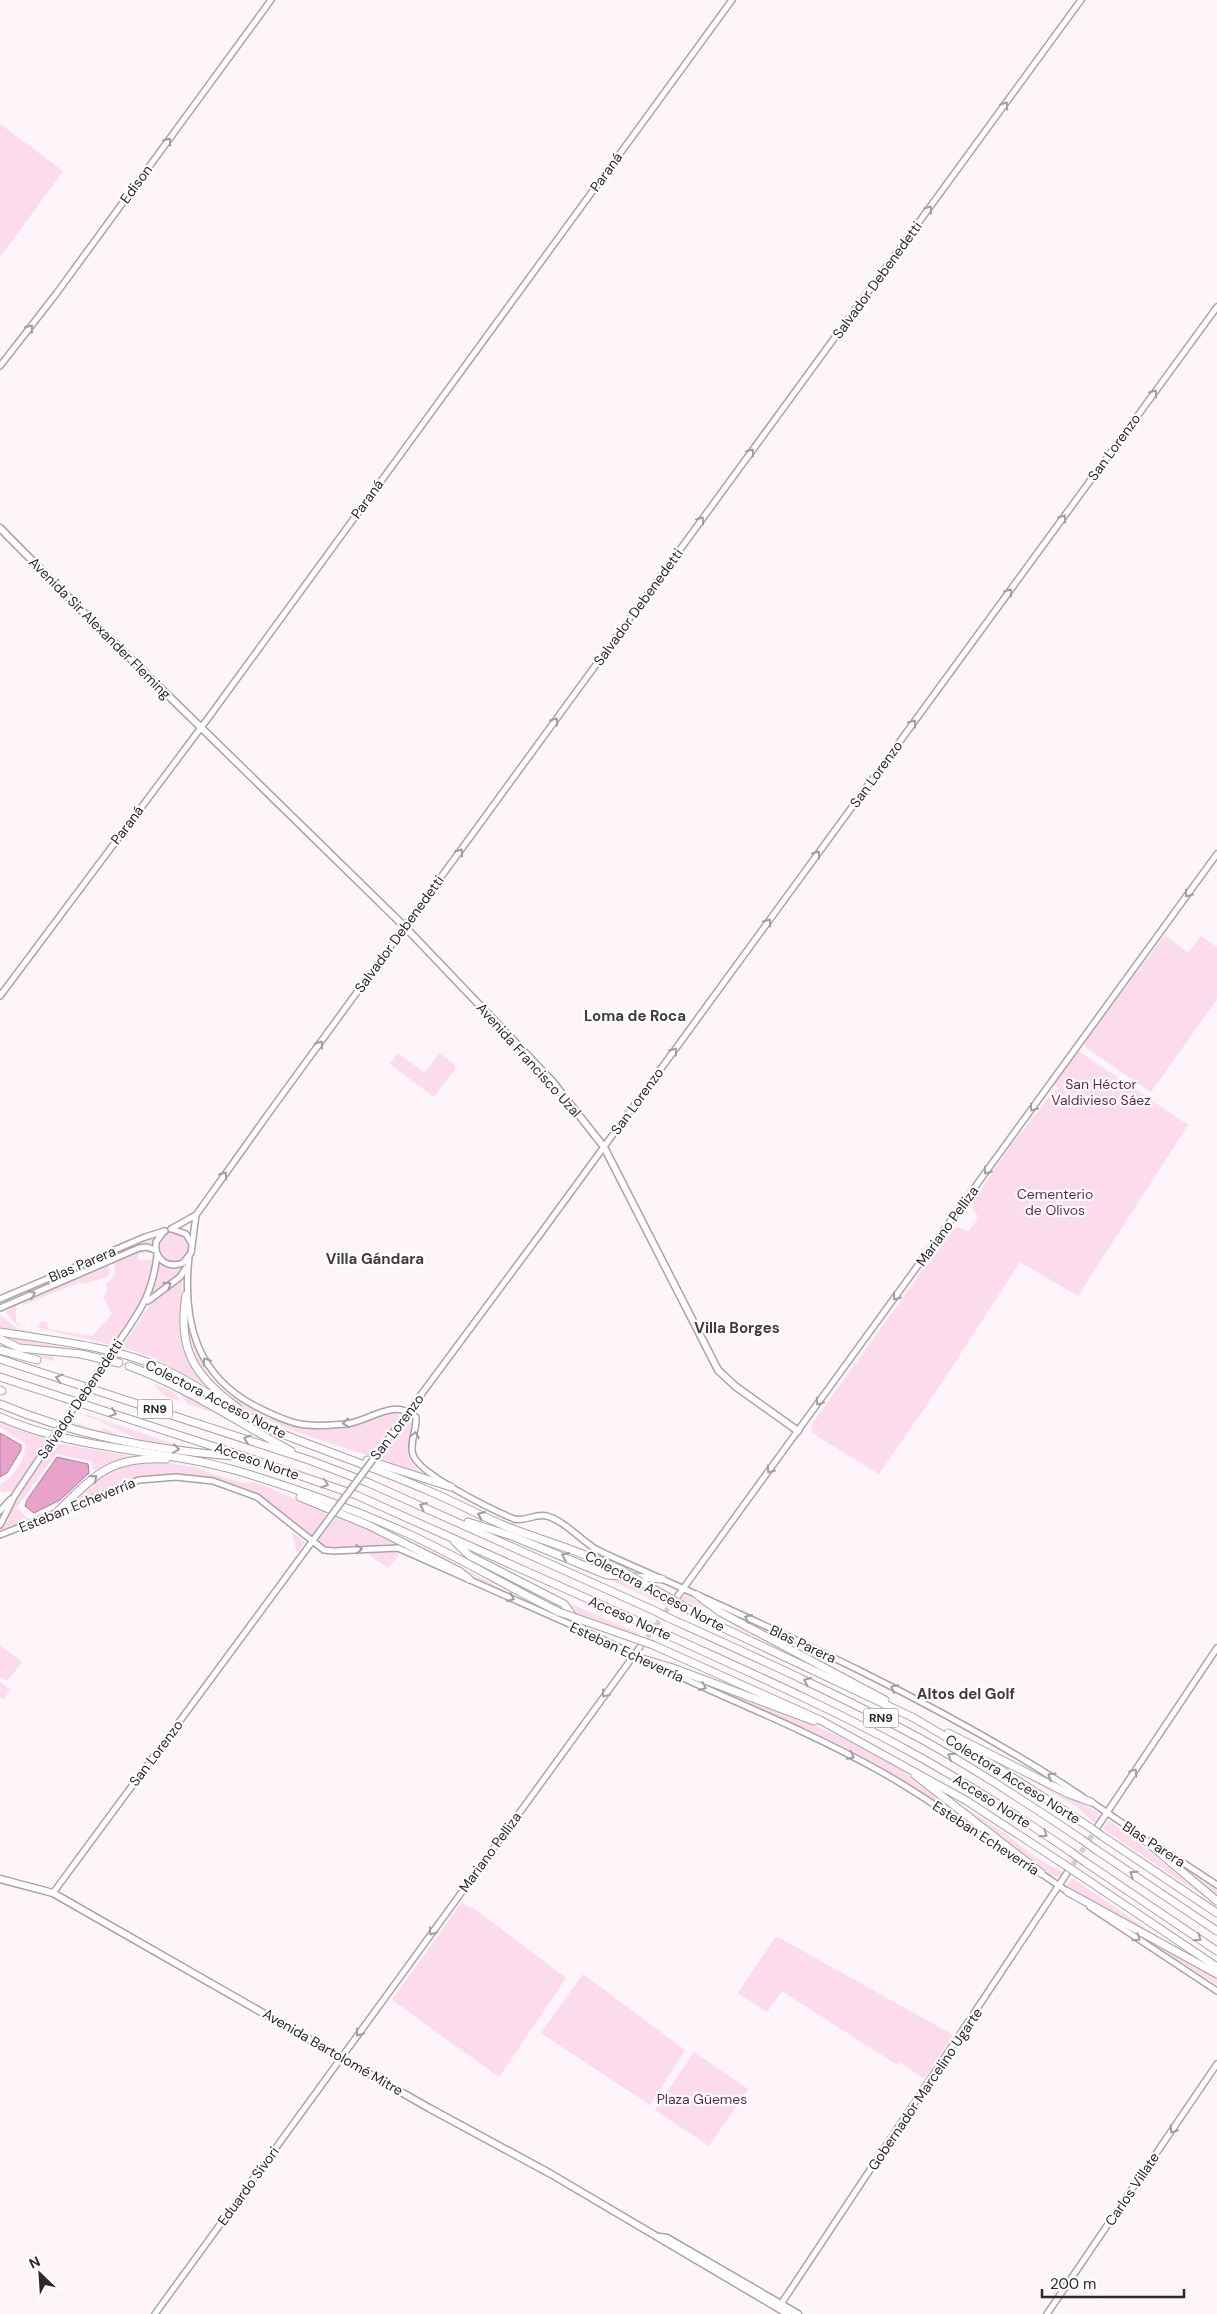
<svg xmlns="http://www.w3.org/2000/svg" width="1217" height="2314" viewBox="0 0 1217 2314" font-family="'DM Sans',sans-serif">
<rect width="100%" height="100%" fill="#fdf5f9"/>
<g fill="#fbdbec">
<polygon points="0,124 63,171 0,257"/>
<polygon points="1165,935 1188,953 1201,936 1217,947 1217,999 1151,1092 1085,1047 1085,1041"/>
<polygon points="1077,1050 1188,1125 1078,1296 1020,1262 941,1384 879,1474 812,1433 812,1424 953,1228 961,1228 968,1232 979,1217 973,1210 972,1203 1011,1145 1054,1091 1059,1089 1053,1085"/>
<polygon points="398,1053 425,1073 439,1053 455,1065 455,1069 434,1097 390,1064"/>
<polygon points="171,1229 182,1231 192,1248 179,1264 163,1262 155,1246 165,1231"/>
<polygon points="154,1235 151,1245 143,1243 107,1259 103,1257"/>
<path d="M144,1248L152,1253H138V1260H152C152,1294 131,1318 112,1345L39,1328L38,1325L42,1321L47,1323L49,1329L92,1336L112,1314L104,1298L108,1287L105,1285C114,1278 118,1273 113,1262Z"/>
<polygon points="98,1259 102,1261 71,1274 70,1271"/>
<path d="M159,1263C168,1269 175,1269 185,1265L179,1274L151,1294L156,1282Z"/>
<polygon points="107,1264 110,1270 107,1277 82,1284 80,1282 23,1305 23,1300"/>
<polygon points="182,1278 182,1331 190,1363 205,1386 155,1358 121,1347 152,1303"/>
<polygon points="16,1305 16,1322 22,1326 25,1325 26,1327 17,1325 6,1313 7,1310"/>
<polygon points="0,1315 18,1329 74,1340 0,1328"/>
<path d="M189,1324L192,1341L209,1376L227,1394L271,1418L301,1428L350,1427L391,1412L395,1411L400,1417L369,1456C313,1436 210,1413 190,1350C188,1343 186,1330 189,1324Z"/>
<path d="M3,1336L104,1355C75,1351 25,1354 3,1336Z"/>
<polygon points="0,1344 30,1355 52,1355 54,1361 70,1365 0,1348"/>
<path d="M155,1384L172,1391L181,1401C168,1399 161,1395 155,1384Z"/>
<polygon points="178,1392 211,1410 212,1412 188,1404"/>
<polygon points="85,1414 177,1445 141,1440 102,1423 102,1421 84,1416"/>
<path d="M407,1420L415,1421C407,1455 400,1459 432,1480L379,1460Z"/>
<path d="M0,1422L15,1429L47,1439L13,1491L1,1492L0,1485C13,1478 27,1458 25,1443L0,1427Z"/>
<polygon points="71,1422 86,1426 88,1428 103,1431 102,1428 109,1430 119,1437 69,1424"/>
<path d="M56,1443L131,1456C121,1459 101,1470 94,1470L91,1461L56,1454L16,1508L29,1519L0,1532L15,1500Z"/>
<path d="M158,1461L199,1468L208,1473L244,1483L254,1482L328,1512L326,1514L328,1516L313,1535H308L261,1496L204,1476L143,1475L73,1501C106,1471 112,1464 158,1461Z"/>
<polygon points="337,1516 371,1529 422,1556 390,1544 332,1548 319,1544 319,1539"/>
<polygon points="384,1529 439,1554 520,1600"/>
<polygon points="292,1532 305,1542 297,1553"/>
<polygon points="429,1539 561,1606 568,1612 552,1605"/>
<polygon points="369,1551 396,1551 399,1555 388,1568 369,1555"/>
<polygon points="577,1565 628,1580 697,1619 749,1643"/>
<path d="M685,1595L823,1669L738,1629C728,1620 716,1611 703,1607C695,1604 688,1603 680,1599Z"/>
<polygon points="569,1603 640,1634 637,1635 580,1616"/>
<polygon points="0,1645 22,1662 7,1681 0,1677"/>
<path d="M691,1678C762,1705 836,1729 900,1769C930,1788 958,1812 986,1833L882,1767L828,1739Z"/>
<polygon points="0,1682 10,1690 3,1700 0,1697"/>
<polygon points="988,1755 1096,1811 1099,1817 1096,1824 1077,1807"/>
<path d="M953,1803L959,1804L1009,1836C1024,1851 1045,1863 1063,1872L1060,1877L1049,1875Z"/>
<polygon points="1108,1821 1110,1821 1217,1905 1103,1829"/>
<polygon points="1177,1864 1217,1890 1217,1896"/>
<polygon points="1072,1878 1176,1949 1068,1888 1066,1887"/>
<polygon points="462,1902 470,1908 472,1907 566,1978 499,2077 392,2000"/>
<polygon points="776,1936 953,2035 924,2079 899,2061 897,2065 782,1991 767,2012 738,1993"/>
<polygon points="1146,1940 1217,1978 1217,1985"/>
<polygon points="583,1974 685,2050 650,2105 541,2033"/>
<polygon points="694,2052 748,2089 709,2146 655,2110"/>
</g>
<g fill="#e7a3c9" stroke="#af7e99">
<polygon points="0,1433 21,1445 21,1450 7,1473 0,1477"/>
<polygon points="57,1457 88,1464 89,1473 60,1500 34,1513 25,1506 27,1500"/>
</g>
<g fill="none" stroke-linecap="round" stroke-linejoin="round">
<g stroke="#d3ccd0" stroke-width="5" stroke-dasharray="5 2.5" stroke-linecap="butt">
<polyline points="643,1643 675,1599"/>
<polyline points="1069,1871 1096,1829"/>
</g>
<defs>
<g id="minor">
<polyline points="0,366 56,294 271,0"/>
<polyline points="0,996 209,717 732,0"/>
<polyline points="171,1229 196,1215 271,1110 1081,0"/>
<polyline points="172,1229 186,1234 192,1244"/>
<path d="M164,1231L156,1242C154,1259 167,1269 183,1263L191,1253L196,1215"/>
<path d="M189,1257C182,1321 196,1376 257,1407C271,1414 285,1421 300,1424C314,1427 331,1425 345,1424C370,1422 392,1397 416,1417C417,1429 409,1444 413,1455C420,1475 493,1510 514,1519C526,1522 535,1513 547,1516C564,1521 579,1538 594,1548C605,1554 617,1559 628,1564C784,1633 941,1703 1083,1797"/>
<polyline points="0,1299 145,1237 165,1231"/>
<polyline points="148,1301 180,1277 186,1268"/>
<polyline points="0,1308 139,1248 147,1247 155,1250"/>
<path d="M116,1346C139,1312 152,1297 157,1255"/>
<polyline points="380,1450 541,1233 1217,307"/>
<polyline points="0,1511 11,1499"/>
<polyline points="0,1525 15,1495 51,1441"/>
<polyline points="0,1535 139,1480 176,1477 213,1481 257,1497 324,1550 333,1551 398,1548 583,1630 645,1660"/>
<polyline points="677,1597 1217,854"/>
<path d="M659,1667C732,1701 808,1731 878,1770C929,1798 975,1834 1025,1864"/>
<polyline points="1090,1801 1137,1833"/>
<polyline points="1098,1826 1217,1648"/>
<polyline points="1150,1841 1217,1885"/>
<polyline points="1039,1872 1071,1894"/>
<polyline points="53,1893 331,1516"/>
<polyline points="1090,1907 1217,1991"/>
<polyline points="781,2304 1067,1873"/>
<polyline points="155,2314 640,1647"/>
<polyline points="1047,2314 1217,2064"/>
</g>
<g id="major">
<polyline points="0,528 89,618 405,927 552,1081 604,1147 718,1370 735,1386 798,1431"/>
<polyline points="0,1879 53,1893 429,2108 551,2174 788,2314"/>
<polyline points="660,2237 667,2238 798,2314"/>
</g>
<g id="highway">
<path d="M186,1295C177,1350 195,1377 238,1408"/>
<path d="M0,1332C54,1341 112,1346 162,1368C204,1388 241,1417 285,1435C333,1454 381,1470 429,1491C455,1502 479,1515 505,1526C544,1541 583,1552 621,1570"/>
<polyline points="0,1339 19,1348 81,1354 119,1363"/>
<polyline points="0,1350 37,1360"/>
<polyline points="0,1359 309,1460 369,1483 653,1610"/>
<path d="M129,1366C186,1387 238,1422 291,1451"/>
<polyline points="0,1377 246,1457 356,1495 644,1624"/>
<polyline points="0,1390 2,1391"/>
<path d="M0,1404C74,1435 153,1450 233,1456"/>
<path d="M0,1417C76,1451 159,1448 238,1471C298,1489 359,1511 415,1537C464,1560 510,1588 559,1612"/>
<polyline points="367,1460 451,1487"/>
<polyline points="300,1497 368,1525 459,1571 469,1579"/>
<path d="M58,1511C96,1474 109,1457 166,1459"/>
<polyline points="468,1522 512,1536 607,1575 662,1579"/>
<polyline points="455,1542 470,1556 564,1604 583,1630"/>
<polyline points="641,1582 666,1596"/>
<polyline points="697,1595 720,1612 885,1700"/>
<polyline points="678,1603 715,1624 914,1718 995,1766 1091,1828"/>
<path d="M669,1618C755,1657 840,1695 923,1740C977,1770 1029,1804 1081,1839"/>
<path d="M661,1632C744,1670 827,1706 907,1750C964,1781 1018,1816 1071,1852"/>
<polyline points="653,1645 820,1720 967,1801 1065,1865"/>
<polyline points="643,1659 673,1668 814,1721"/>
<polyline points="948,1733 1069,1794 1091,1802"/>
<polyline points="915,1775 1041,1873"/>
<polyline points="1135,1832 1217,1901"/>
<polyline points="1102,1836 1217,1913"/>
<polyline points="1095,1849 1217,1931"/>
<polyline points="1085,1862 1217,1951"/>
<polyline points="1077,1873 1217,1967"/>
<polyline points="1068,1892 1217,1974"/>
</g>
</defs>
<use href="#minor" stroke="#aba3a7" stroke-width="8"/>
<use href="#major" stroke="#aba3a7" stroke-width="9"/>
<use href="#highway" stroke="#aba3a7" stroke-width="9"/>
<use href="#minor" stroke="#fff" stroke-width="5"/>
<use href="#major" stroke="#fff" stroke-width="6"/>
<use href="#highway" stroke="#fff" stroke-width="7"/>
<defs>
<g id="minor-bridge">
<polyline points="51,1441 116,1346"/>
<polyline points="331,1516 380,1450"/>
</g>
<g id="highway-bridge">
<polyline points="621,1570 641,1582"/>
<polyline points="666,1596 678,1603"/>
<polyline points="653,1610 669,1618"/>
<polyline points="559,1612 653,1645"/>
<polyline points="644,1624 661,1632"/>
<polyline points="1091,1828 1102,1836"/>
<polyline points="1081,1839 1095,1849"/>
<polyline points="1071,1852 1085,1862"/>
<polyline points="1065,1865 1077,1873"/>
</g>
</defs>
<use href="#minor-bridge" stroke="#aba3a7" stroke-width="8" stroke-linecap="butt"/>
<use href="#highway-bridge" stroke="#aba3a7" stroke-width="9" stroke-linecap="butt"/>
<use href="#minor-bridge" stroke="#fff" stroke-width="5"/>
<use href="#highway-bridge" stroke="#fff" stroke-width="7"/>
</g>
<defs><path id="oneway-chevron" d="M-2-3.5L2.5 0L-2 3.5" fill="none" stroke-width="1.6" stroke-linecap="round" stroke-linejoin="round" transform="scale(1.25)"/></defs>
<g stroke="#a09f9f">
<use href="#oneway-chevron" transform="translate(1005 105) rotate(-54)"/>
<use href="#oneway-chevron" transform="translate(168 141) rotate(-54)"/>
<use href="#oneway-chevron" transform="translate(929 209) rotate(-54)"/>
<use href="#oneway-chevron" transform="translate(30 328) rotate(-52)"/>
<use href="#oneway-chevron" transform="translate(1154 393) rotate(-54)"/>
<use href="#oneway-chevron" transform="translate(751 452) rotate(-54)"/>
<use href="#oneway-chevron" transform="translate(1063 518) rotate(-54)"/>
<use href="#oneway-chevron" transform="translate(701 520) rotate(-54)"/>
<use href="#oneway-chevron" transform="translate(1009 592) rotate(-54)"/>
<use href="#oneway-chevron" transform="translate(555 721) rotate(-54)"/>
<use href="#oneway-chevron" transform="translate(913 723) rotate(-54)"/>
<use href="#oneway-chevron" transform="translate(460 852) rotate(-54)"/>
<use href="#oneway-chevron" transform="translate(817 854) rotate(-54)"/>
<use href="#oneway-chevron" transform="translate(1188 894) rotate(126)"/>
<use href="#oneway-chevron" transform="translate(768 922) rotate(-54)"/>
<use href="#oneway-chevron" transform="translate(320 1044) rotate(-54)"/>
<use href="#oneway-chevron" transform="translate(674 1051) rotate(-54)"/>
<use href="#oneway-chevron" transform="translate(1033 1108) rotate(126)"/>
<use href="#oneway-chevron" transform="translate(987 1171) rotate(126)"/>
<use href="#oneway-chevron" transform="translate(224 1175) rotate(-54)"/>
<use href="#oneway-chevron" transform="translate(168 1285) rotate(-34)"/>
<use href="#oneway-chevron" transform="translate(32 1294) rotate(-23)"/>
<use href="#oneway-chevron" transform="translate(896 1297) rotate(126)"/>
<use href="#oneway-chevron" transform="translate(206 1361) rotate(-123)"/>
<use href="#oneway-chevron" transform="translate(59 1378) rotate(-163)"/>
<use href="#oneway-chevron" transform="translate(819 1402) rotate(125)"/>
<use href="#oneway-chevron" transform="translate(113 1413) rotate(19)"/>
<use href="#oneway-chevron" transform="translate(346 1423) rotate(174)"/>
<use href="#oneway-chevron" transform="translate(415 1435) rotate(-78)"/>
<use href="#oneway-chevron" transform="translate(247 1439) rotate(-162)"/>
<use href="#oneway-chevron" transform="translate(176 1449) rotate(9)"/>
<use href="#oneway-chevron" transform="translate(770 1470) rotate(126)"/>
<use href="#oneway-chevron" transform="translate(94 1478) rotate(-40)"/>
<use href="#oneway-chevron" transform="translate(325 1484) rotate(19)"/>
<use href="#oneway-chevron" transform="translate(423 1506) rotate(-157)"/>
<use href="#oneway-chevron" transform="translate(481 1515) rotate(-155)"/>
<use href="#oneway-chevron" transform="translate(359 1549) rotate(-4)"/>
<use href="#oneway-chevron" transform="translate(565 1556) rotate(-157)"/>
<use href="#oneway-chevron" transform="translate(511 1598) rotate(24)"/>
<use href="#oneway-chevron" transform="translate(748 1618) rotate(-155)"/>
<use href="#oneway-chevron" transform="translate(807 1681) rotate(-155)"/>
<use href="#oneway-chevron" transform="translate(703 1687) rotate(25)"/>
<use href="#oneway-chevron" transform="translate(894 1688) rotate(-154)"/>
<use href="#oneway-chevron" transform="translate(605 1694) rotate(127)"/>
<use href="#oneway-chevron" transform="translate(851 1756) rotate(27)"/>
<use href="#oneway-chevron" transform="translate(951 1756) rotate(-150)"/>
<use href="#oneway-chevron" transform="translate(1134 1772) rotate(-56)"/>
<use href="#oneway-chevron" transform="translate(1051 1776) rotate(-148)"/>
<use href="#oneway-chevron" transform="translate(1044 1834) rotate(34)"/>
<use href="#oneway-chevron" transform="translate(1133 1874) rotate(-146)"/>
<use href="#oneway-chevron" transform="translate(432 1932) rotate(126)"/>
<use href="#oneway-chevron" transform="translate(1137 1938) rotate(34)"/>
<use href="#oneway-chevron" transform="translate(1198 1938) rotate(34)"/>
<use href="#oneway-chevron" transform="translate(359 2033) rotate(125)"/>
<use href="#oneway-chevron" transform="translate(1173 2130) rotate(124)"/>
</g>
<g text-anchor="middle" stroke-width="4.5" stroke-linejoin="round" paint-order="stroke">
<g fill="#fff" stroke="#6b696a" stroke-width="1">
<rect x="137.5" y="1399.5" width="35" height="19" rx="4"/>
<rect x="863.5" y="1708.5" width="35" height="19" rx="4"/>
</g>
<g font-size="12" font-weight="bold" fill="#2c292a">
<text x="155" y="1413">RN9</text>
<text x="881" y="1722">RN9</text>
</g>
<g font-size="14" fill="#2c292a" stroke="#fff">
<text transform="translate(606 172) rotate(-54)" y="5">Paraná</text>
<text transform="translate(136 184) rotate(-54)" y="5">Edison</text>
<text transform="translate(877 280) rotate(-54)" y="5">Salvador Debenedetti</text>
<text transform="translate(1114 447) rotate(-54)" y="5">San Lorenzo</text>
<text transform="translate(367 499) rotate(-54)" y="5">Paraná</text>
<text transform="translate(638 607) rotate(-54)" y="5">Salvador Debenedetti</text>
<text transform="translate(100 628) rotate(45)" y="5">Avenida Sir Alexander Fleming</text>
<text transform="translate(876 774) rotate(-54)" y="5">San Lorenzo</text>
<text transform="translate(127 825) rotate(-53)" y="5">Paraná</text>
<text transform="translate(399 934) rotate(-54)" y="5">Salvador Debenedetti</text>
<text transform="translate(529 1060) rotate(48)" y="5">Avenida Francisco Uzal</text>
<text transform="translate(637 1101) rotate(-54)" y="5">San Lorenzo</text>
<text transform="translate(947 1226) rotate(-54)" y="5">Mariano Pelliza</text>
<text transform="translate(82 1264) rotate(-23)" y="5">Blas Parera</text>
<text transform="translate(80 1399) rotate(-56)" y="5">Salvador Debenedetti</text>
<text transform="translate(216 1399) rotate(27)" y="5">Colectora Acceso Norte</text>
<text transform="translate(397 1427) rotate(-53)" y="5">San Lorenzo</text>
<text transform="translate(257 1461) rotate(19)" y="5">Acceso Norte</text>
<text transform="translate(77 1505) rotate(-22)" y="5">Esteban Echeverría</text>
<text transform="translate(655 1591) rotate(28)" y="5">Colectora Acceso Norte</text>
<text transform="translate(630 1618) rotate(24)" y="5">Acceso Norte</text>
<text transform="translate(803 1644) rotate(25)" y="5">Blas Parera</text>
<text transform="translate(627 1652) rotate(25)" y="5">Esteban Echeverría</text>
<text transform="translate(156 1753) rotate(-53)" y="5">San Lorenzo</text>
<text transform="translate(1013 1779) rotate(32)" y="5">Colectora Acceso Norte</text>
<text transform="translate(992 1801) rotate(32)" y="5">Acceso Norte</text>
<text transform="translate(986 1838) rotate(33)" y="5">Esteban Echeverría</text>
<text transform="translate(1154 1844) rotate(33)" y="5">Blas Parera</text>
<text transform="translate(490 1852) rotate(-54)" y="5">Mariano Pelliza</text>
<text transform="translate(333 2052) rotate(30)" y="5">Avenida Bartolomé Mitre</text>
<text transform="translate(925 2089) rotate(-56)" y="5">Gobernador Marcelino Ugarte</text>
<text transform="translate(248 2186) rotate(-54)" y="5">Eduardo Sívori</text>
<text transform="translate(1132 2189) rotate(-56)" y="5">Carlos Villate</text>
</g>
<g font-size="14" fill="#6c1f51" stroke="#fff">
<text x="1101" y="1089">San Héctor<tspan x="1101" dy="16">Valdivieso Sáez</tspan></text>
<text x="1055" y="1199">Cementerio<tspan x="1055" dy="16">de Olivos</tspan></text>
<text x="702" y="2104">Plaza Güemes</text>
</g>
<g font-size="15" font-weight="bold" fill="#413a3e" stroke="#fff">
<text x="635" y="1021">Loma de Roca</text>
<text x="375" y="1264">Villa Gándara</text>
<text x="737" y="1333">Villa Borges</text>
<text x="966" y="1699">Altos del Golf</text>
</g>
</g>
<g transform="translate(40 2274) rotate(335)" stroke="#ffffff" stroke-width="4" paint-order="stroke">
<path d="M0-4L9 19L0 12L-9 19Z" fill="#2c292a"/>
<text y="-8" font-size="14" font-weight="bold" text-anchor="middle" fill="#2c292a">N</text>
</g>
<path d="M1042 2289v8h142v-8" fill="none" stroke="#2c292a" stroke-width="2.5"/>
<text x="1050" y="2289" font-size="15" fill="#2c292a" stroke="#ffffff" stroke-width="4" paint-order="stroke">200 m</text>
</svg>
